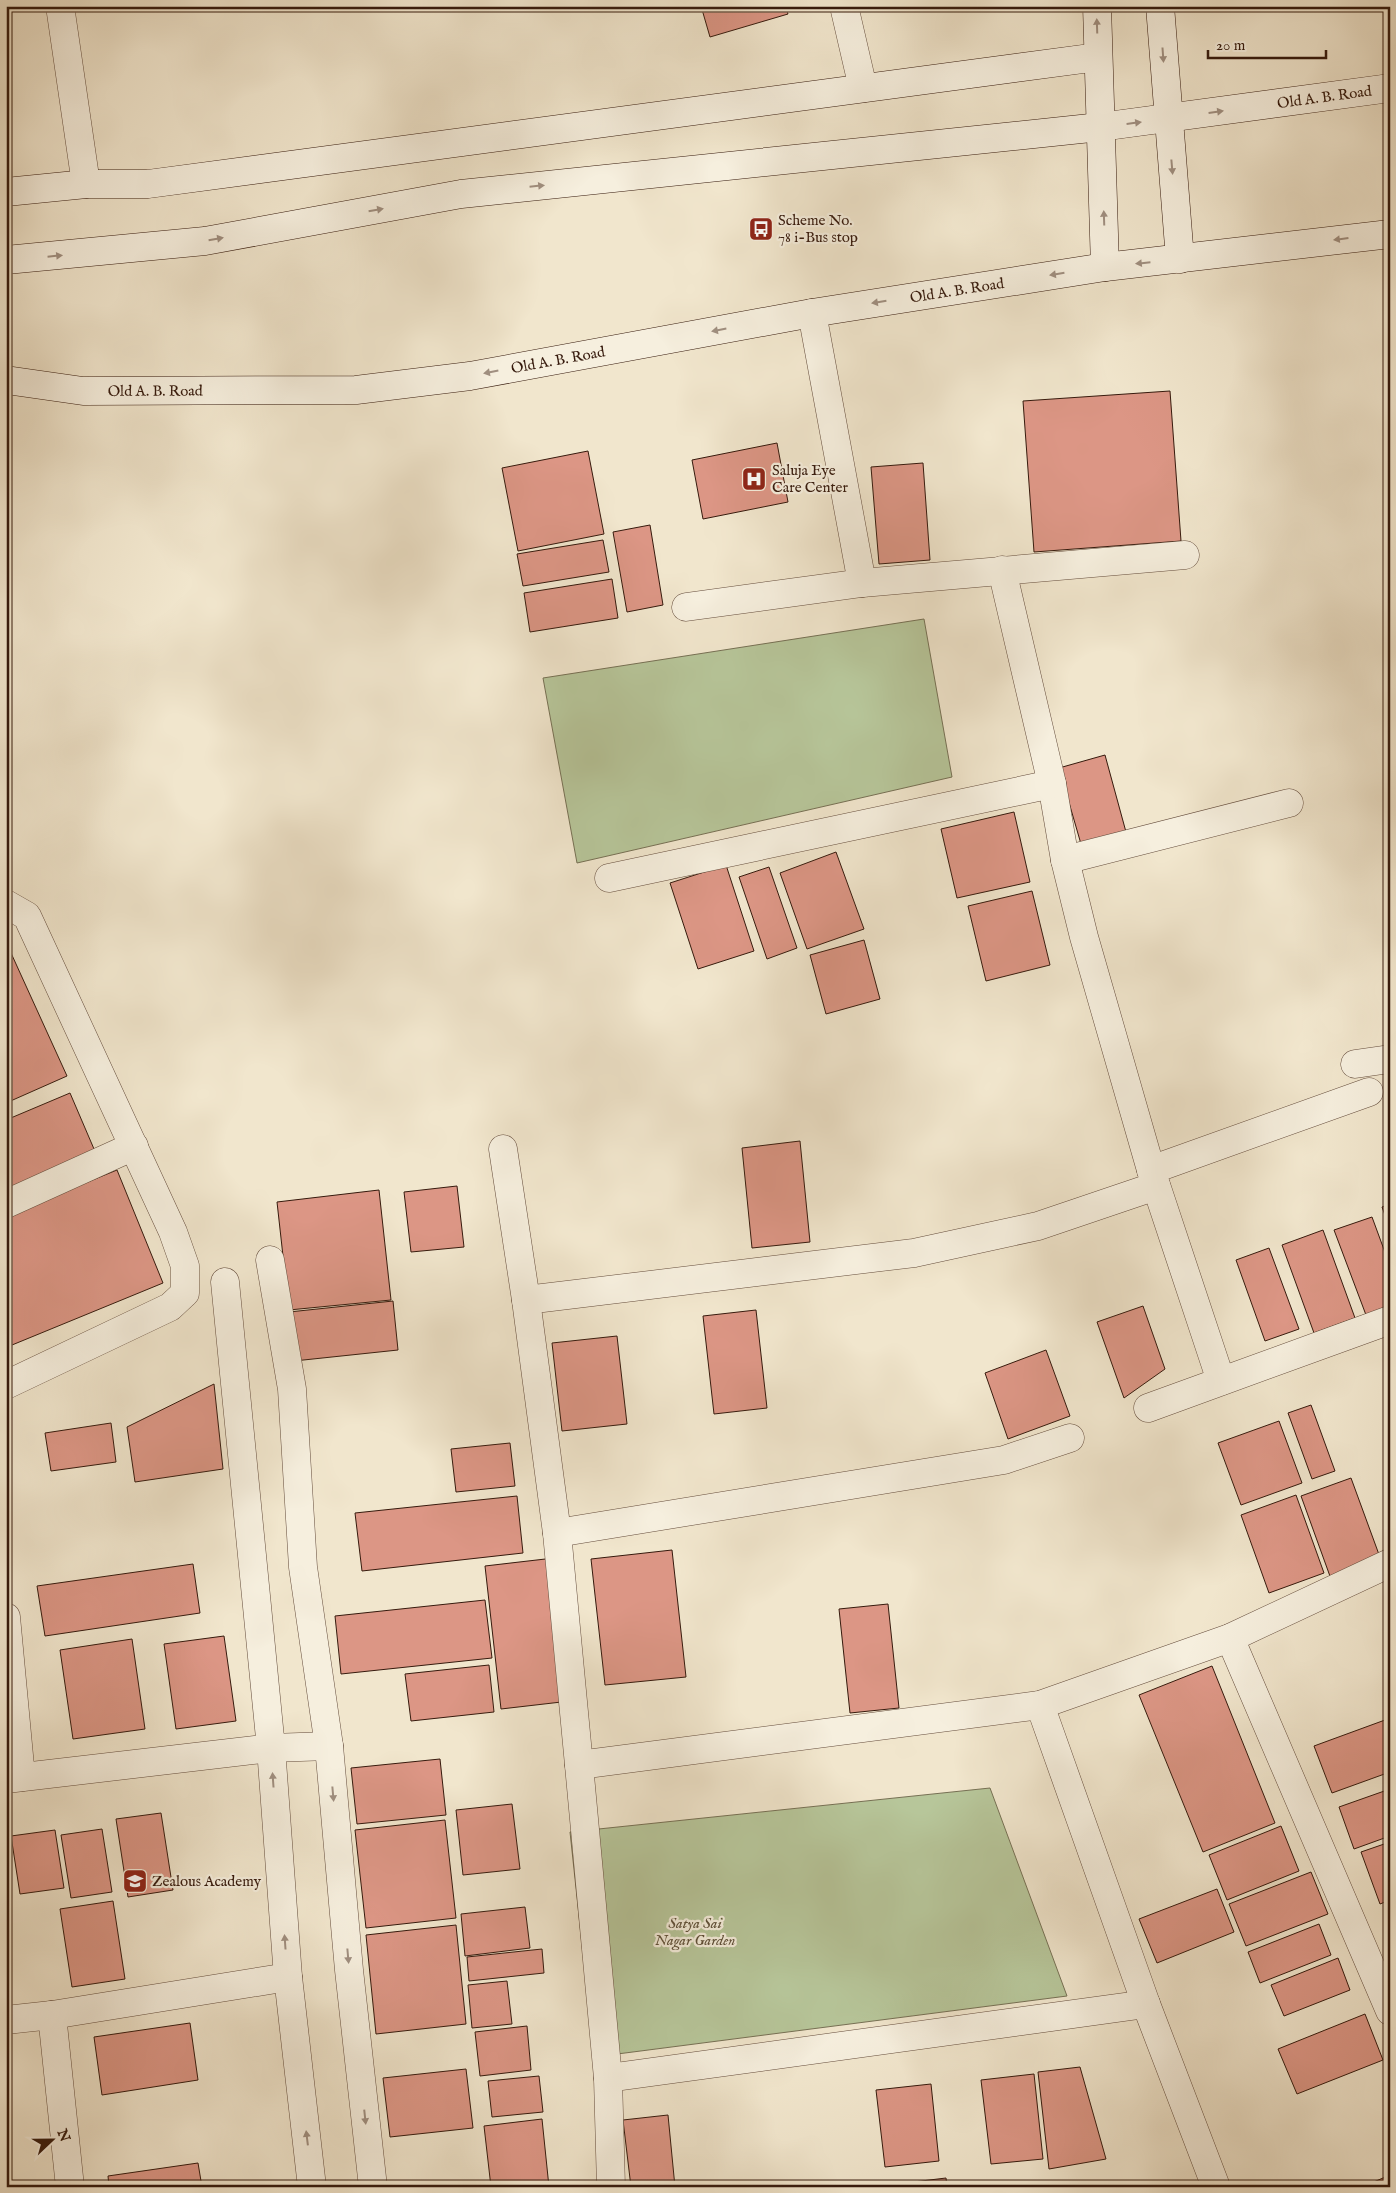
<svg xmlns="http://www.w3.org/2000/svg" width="1396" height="2193" viewBox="0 0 1396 2193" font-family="'IM FELL English',serif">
<rect width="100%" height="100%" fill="#f1e6cd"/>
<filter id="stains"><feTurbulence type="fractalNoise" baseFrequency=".004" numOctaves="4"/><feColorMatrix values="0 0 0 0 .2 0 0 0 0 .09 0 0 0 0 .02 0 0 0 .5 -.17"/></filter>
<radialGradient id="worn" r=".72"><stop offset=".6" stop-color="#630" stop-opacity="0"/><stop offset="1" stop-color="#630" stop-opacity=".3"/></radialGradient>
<g fill="#b7c69a" stroke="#767054">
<polygon points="924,619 952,777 577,863 543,678"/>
<polygon points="990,1788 1067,1996 594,2057 570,1832"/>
</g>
<g fill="#dc9685" stroke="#361a0d">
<polygon points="701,6 785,6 788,14 710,37"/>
<polygon points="1170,391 1181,541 1034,552 1023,401"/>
<polygon points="777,443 788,502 703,519 692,460"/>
<polygon points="588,451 604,534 518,551 502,468"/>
<polygon points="923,463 930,560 879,564 871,467"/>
<polygon points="650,525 663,605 627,612 613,532"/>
<polygon points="603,540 609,572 523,586 517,554"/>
<polygon points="612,579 618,618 530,632 524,593"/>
<polygon points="1105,755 1126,832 1081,844 1059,768"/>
<polygon points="1014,812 1030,882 957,898 941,829"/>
<polygon points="836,852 864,929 807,949 780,873"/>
<polygon points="726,865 754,951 698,969 670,883"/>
<polygon points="769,867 797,948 767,959 739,877"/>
<polygon points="1032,891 1050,965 986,981 968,906"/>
<polygon points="864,940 880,999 826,1014 810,955"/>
<polygon points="6,942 67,1076 6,1103"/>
<polygon points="70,1093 97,1156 6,1194 6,1120"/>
<polygon points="800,1141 810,1242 752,1248 742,1148"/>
<polygon points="117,1170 163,1283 12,1345 6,1331 6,1215"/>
<polygon points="457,1186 464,1247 411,1252 404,1192"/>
<polygon points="379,1190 391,1300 289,1310 277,1202"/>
<polygon points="1390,1204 1390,1229 1382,1207"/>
<polygon points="1372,1217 1390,1266 1390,1307 1366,1315 1334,1230"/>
<polygon points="1323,1230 1355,1318 1314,1333 1282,1245"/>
<polygon points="1269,1248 1299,1329 1265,1341 1236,1260"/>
<polygon points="393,1301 398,1350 294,1361 289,1312"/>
<polygon points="1143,1306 1165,1369 1124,1398 1097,1322"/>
<polygon points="756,1310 767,1408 714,1414 703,1316"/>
<polygon points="617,1336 627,1424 562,1431 552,1343"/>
<polygon points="1046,1350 1070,1416 1008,1439 985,1373"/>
<polygon points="214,1384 223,1469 135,1482 127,1427"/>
<polygon points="1311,1405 1335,1471 1312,1479 1288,1413"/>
<polygon points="1279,1421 1302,1483 1241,1505 1218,1443"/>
<polygon points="111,1423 116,1462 51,1471 45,1433"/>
<polygon points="510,1443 515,1486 456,1492 451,1449"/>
<polygon points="1351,1478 1381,1560 1331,1579 1301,1496"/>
<polygon points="1296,1495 1324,1573 1269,1593 1241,1515"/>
<polygon points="517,1496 523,1553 362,1571 355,1513"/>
<polygon points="672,1550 686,1677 605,1685 591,1559"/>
<polygon points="554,1558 570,1701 501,1709 485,1566"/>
<polygon points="193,1564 200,1613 45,1636 37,1586"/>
<polygon points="485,1600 492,1658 341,1674 335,1616"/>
<polygon points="888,1604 899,1708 850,1713 839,1609"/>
<polygon points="224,1636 236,1721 176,1729 164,1644"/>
<polygon points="132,1639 145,1729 73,1739 60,1650"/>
<polygon points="489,1665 494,1712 411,1721 405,1674"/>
<polygon points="1212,1666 1275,1823 1203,1852 1139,1695"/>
<polygon points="1385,1720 1390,1732 1390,1772 1332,1793 1314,1746"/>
<polygon points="440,1759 446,1815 357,1824 351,1768"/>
<polygon points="1390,1789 1390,1836 1354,1849 1339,1807"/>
<polygon points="512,1804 520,1869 463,1875 456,1810"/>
<polygon points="161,1813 173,1890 128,1897 116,1819"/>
<polygon points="445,1820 456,1918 366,1928 355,1830"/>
<polygon points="1281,1826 1299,1871 1227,1900 1209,1855"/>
<polygon points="102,1829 112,1892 71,1898 61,1835"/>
<polygon points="55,1830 64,1888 20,1894 11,1836"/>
<polygon points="1390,1842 1390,1900 1380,1904 1361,1852"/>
<polygon points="1311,1872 1328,1914 1246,1946 1229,1904"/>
<polygon points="1217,1889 1234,1932 1157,1963 1139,1919"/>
<polygon points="113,1901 125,1979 72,1987 60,1909"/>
<polygon points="525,1907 530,1948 465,1956 461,1914"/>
<polygon points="1319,1924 1331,1955 1260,1983 1248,1952"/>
<polygon points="456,1925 466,2024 376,2034 366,1935"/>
<polygon points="542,1949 544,1973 469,1981 467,1957"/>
<polygon points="1338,1958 1350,1990 1284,2016 1271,1985"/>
<polygon points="507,1981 512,2024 472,2028 468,1985"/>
<polygon points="1365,2014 1383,2060 1297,2094 1278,2049"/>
<polygon points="190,2023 198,2080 102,2095 94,2037"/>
<polygon points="527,2026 531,2070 480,2076 475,2032"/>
<polygon points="1080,2067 1106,2159 1049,2169 1038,2072"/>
<polygon points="466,2069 473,2128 390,2137 383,2078"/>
<polygon points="1034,2074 1043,2159 991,2164 981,2080"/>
<polygon points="539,2076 543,2112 492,2117 488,2081"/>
<polygon points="931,2084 939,2161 885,2167 876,2090"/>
<polygon points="668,2115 675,2187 631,2187 623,2120"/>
<polygon points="542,2119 549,2187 491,2187 484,2126"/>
<polygon points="198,2163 202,2187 109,2187 108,2176"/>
<polygon points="1390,2175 1390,2187 1362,2187"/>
<polygon points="946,2178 947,2187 905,2187 905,2183"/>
</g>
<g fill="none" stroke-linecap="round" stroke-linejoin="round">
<defs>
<g id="street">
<polyline points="60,6 86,184"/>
<polyline points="844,6 863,88"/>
<polyline points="812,313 862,583"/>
<polyline points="1002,570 1052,784 1065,860 1084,937 1151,1170 1221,1381"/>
<polyline points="686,607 862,583 1185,555"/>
<polyline points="1065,860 1289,803"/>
<polyline points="609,878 1052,784"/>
<polyline points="6,904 27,916 173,1232 185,1266 185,1293 170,1307 6,1385"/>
<polyline points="1355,1064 1390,1059"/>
<polyline points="503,1149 526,1300 557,1533 579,1765"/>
<polyline points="1151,1170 1369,1092"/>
<polyline points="6,1204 134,1146"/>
<polyline points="270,1260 292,1389 303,1567 329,1746 349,1970 373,2187"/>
<polyline points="225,1282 271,1748 288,1977 312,2187"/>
<polyline points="526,1300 914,1253 1038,1226 1156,1186"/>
<polyline points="1148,1408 1390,1320"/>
<polyline points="557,1533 1004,1460 1070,1438"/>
<polyline points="6,1617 21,1777"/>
<polyline points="1230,1638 1390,2011"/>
<polyline points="1040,1705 1146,2004 1216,2187"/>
<polyline points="6,1779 271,1748 329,1746"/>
<polyline points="52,2015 70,2187"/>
<polyline points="6,2020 52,2015 288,1977"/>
<polyline points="608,2078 1146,2004"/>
<polyline points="611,2187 608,2078 579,1765 1040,1705 1230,1638 1390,1563"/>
</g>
<g id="secondary">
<polyline points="1097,6 1105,267"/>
<polyline points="1160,6 1180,259"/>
<polyline points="6,192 86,184 148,184 1098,57"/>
<path id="s1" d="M6,260L205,241L461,194L1100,127L1390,88"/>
<path id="s2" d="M6,380L83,391L356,390L470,376L812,313L1105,267L1390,234"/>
</g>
</defs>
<use href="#street" stroke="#654d3d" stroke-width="29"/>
<use href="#secondary" stroke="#361a0d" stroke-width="29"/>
<use href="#street" stroke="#f6efde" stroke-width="28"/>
<use href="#secondary" stroke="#f6efde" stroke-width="28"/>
</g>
<defs><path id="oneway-solid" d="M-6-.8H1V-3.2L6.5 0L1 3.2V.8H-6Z" transform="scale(1.25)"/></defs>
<g fill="#a08f80">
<use href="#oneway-solid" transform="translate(1097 26) rotate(-92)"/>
<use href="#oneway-solid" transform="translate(1163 55) rotate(86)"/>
<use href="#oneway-solid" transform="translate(1216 112) rotate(-8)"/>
<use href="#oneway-solid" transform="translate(1134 123) rotate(-7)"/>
<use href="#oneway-solid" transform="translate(1172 167) rotate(85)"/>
<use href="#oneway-solid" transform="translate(537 186) rotate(-6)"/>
<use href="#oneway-solid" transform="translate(376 210) rotate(-10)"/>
<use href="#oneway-solid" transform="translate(1104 218) rotate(-92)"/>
<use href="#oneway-solid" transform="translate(216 239) rotate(-10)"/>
<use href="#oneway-solid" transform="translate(1341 239) rotate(173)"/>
<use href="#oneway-solid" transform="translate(55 256) rotate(-6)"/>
<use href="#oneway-solid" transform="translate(1143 263) rotate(174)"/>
<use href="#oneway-solid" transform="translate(1057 274) rotate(171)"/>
<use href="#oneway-solid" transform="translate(879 302) rotate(171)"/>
<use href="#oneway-solid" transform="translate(719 330) rotate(169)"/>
<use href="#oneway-solid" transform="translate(491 372) rotate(169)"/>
<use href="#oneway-solid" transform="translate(273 1780) rotate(-94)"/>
<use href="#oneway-solid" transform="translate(333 1794) rotate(85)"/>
<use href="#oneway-solid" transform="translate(285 1942) rotate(-94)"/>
<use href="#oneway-solid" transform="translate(348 1956) rotate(85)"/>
<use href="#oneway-solid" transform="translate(365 2117) rotate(84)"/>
<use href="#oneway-solid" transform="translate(307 2138) rotate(-97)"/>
</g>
<defs>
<symbol id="bus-square" viewBox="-11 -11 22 22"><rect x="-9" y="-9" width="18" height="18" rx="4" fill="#8f2418" stroke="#f6efde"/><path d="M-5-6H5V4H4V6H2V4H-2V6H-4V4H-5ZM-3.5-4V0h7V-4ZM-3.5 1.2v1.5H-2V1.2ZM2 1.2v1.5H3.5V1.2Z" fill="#fff"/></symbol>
<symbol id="hospital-square" viewBox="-11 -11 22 22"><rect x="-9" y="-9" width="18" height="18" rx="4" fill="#8f2418" stroke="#f6efde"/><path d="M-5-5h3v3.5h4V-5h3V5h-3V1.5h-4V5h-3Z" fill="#fff"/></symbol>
<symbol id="school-square" viewBox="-11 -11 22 22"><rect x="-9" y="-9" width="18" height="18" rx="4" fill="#8f2418" stroke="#f6efde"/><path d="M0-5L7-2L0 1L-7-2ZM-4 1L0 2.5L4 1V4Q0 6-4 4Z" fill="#fff"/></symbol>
</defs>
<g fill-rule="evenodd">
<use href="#bus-square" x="747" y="215" width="28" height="28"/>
<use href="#hospital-square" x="740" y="465" width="28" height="28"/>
<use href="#school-square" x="121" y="1867" width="28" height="28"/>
</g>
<g text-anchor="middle" stroke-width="4.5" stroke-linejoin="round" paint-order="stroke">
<g font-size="15" fill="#361a0d" stroke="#f6efde">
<text dy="5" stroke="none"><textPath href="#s1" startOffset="1329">Old A. B. Road</textPath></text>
<text dy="5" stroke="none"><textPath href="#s2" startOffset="960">Old A. B. Road</textPath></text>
<text dy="5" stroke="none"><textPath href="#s2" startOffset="555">Old A. B. Road</textPath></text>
<text dy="5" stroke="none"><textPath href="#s2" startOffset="150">Old A. B. Road</textPath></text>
</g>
<g font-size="15" fill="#361a0d" stroke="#f6efde" text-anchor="start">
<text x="778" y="225">Scheme No.<tspan x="778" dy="17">78 i-Bus stop</tspan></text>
<text x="772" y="475">Saluja Eye<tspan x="772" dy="17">Care Center</tspan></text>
<text x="152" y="1886">Zealous Academy</text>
</g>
<g font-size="15" font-style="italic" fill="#5d4e37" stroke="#f6efde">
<text x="695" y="1928">Satya Sai<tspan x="695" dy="17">Nagar Garden</tspan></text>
</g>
</g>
<rect width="1396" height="2193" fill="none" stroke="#f1e6cd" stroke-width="25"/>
<rect x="8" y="8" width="1381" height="2178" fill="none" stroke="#361a0d" stroke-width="2.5"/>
<rect x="12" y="12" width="1371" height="2168" fill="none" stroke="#361a0d"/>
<g transform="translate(52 2140) rotate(68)" stroke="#f6efde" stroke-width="4" paint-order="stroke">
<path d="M0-4L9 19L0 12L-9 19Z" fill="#361a0d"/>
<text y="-8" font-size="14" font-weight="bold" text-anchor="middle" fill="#361a0d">N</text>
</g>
<path d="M1208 50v8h118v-8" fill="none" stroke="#361a0d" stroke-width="2.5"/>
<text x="1216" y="50" font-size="15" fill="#361a0d" stroke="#f6efde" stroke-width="4" paint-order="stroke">20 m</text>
<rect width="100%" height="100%" filter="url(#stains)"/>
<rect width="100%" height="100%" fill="url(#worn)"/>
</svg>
